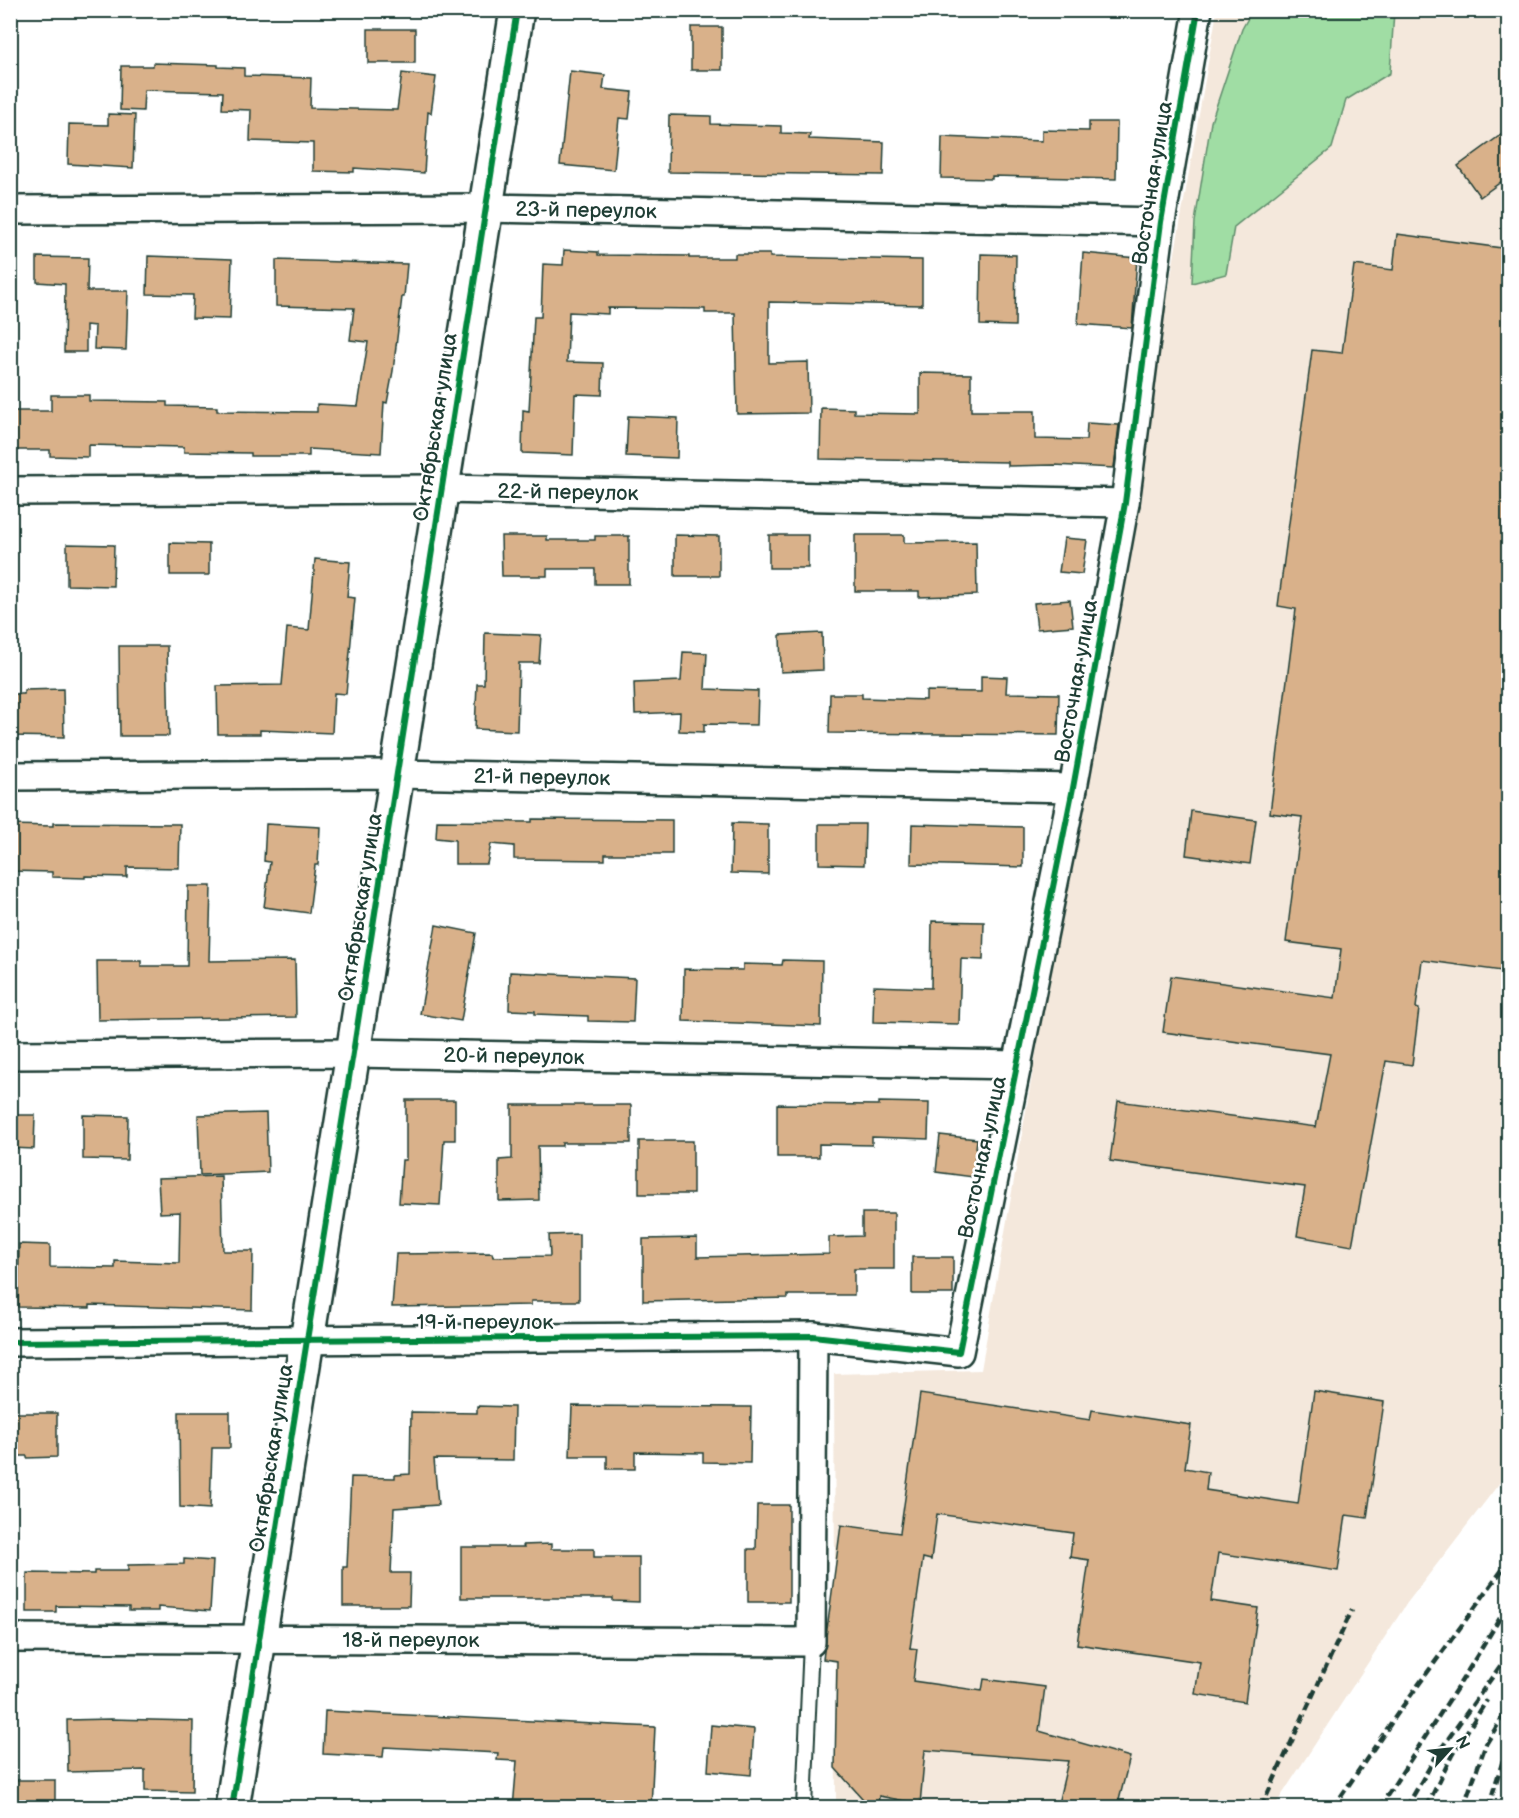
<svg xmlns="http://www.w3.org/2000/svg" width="1519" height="1818" viewBox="0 0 1519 1818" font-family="'Balsamiq Sans',sans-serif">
<rect width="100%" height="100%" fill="#fff"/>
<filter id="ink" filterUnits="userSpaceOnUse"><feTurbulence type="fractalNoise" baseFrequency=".0167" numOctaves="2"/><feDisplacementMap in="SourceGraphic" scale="12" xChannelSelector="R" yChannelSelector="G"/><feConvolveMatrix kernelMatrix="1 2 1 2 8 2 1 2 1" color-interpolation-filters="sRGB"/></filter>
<g filter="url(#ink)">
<polygon fill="#f4e8dc" points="1217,11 1508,11 1508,1472 1407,1603 1274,1807 836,1807 834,1374 981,1370"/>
<polygon fill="#a0dda4" stroke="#608d6c" stroke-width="1.5" points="1252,11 1394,11 1390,73 1346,100 1332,148 1234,227 1226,274 1192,283 1195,222 1211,122 1242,29"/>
<g fill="#d9b18a" stroke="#1f3d34" stroke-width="1.5">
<rect x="691" y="27" width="31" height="43"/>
<rect x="368" y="29" width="47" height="34"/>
<polygon points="153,63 218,65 218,67 244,68 244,76 311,78 310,108 397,110 402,73 436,77 431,113 428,112 424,173 354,168 354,172 313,171 313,143 250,141 251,110 222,109 223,92 144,90 143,111 120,110 121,66 153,66"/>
<polygon points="570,71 605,75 603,89 632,92 629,119 619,118 614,170 560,165"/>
<polygon points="108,114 135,115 133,168 68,164 69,124 108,125"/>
<polygon points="669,115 711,116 711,124 781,126 781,133 810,134 809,139 884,142 883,175 668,172"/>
<polygon points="1089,122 1117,122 1116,179 992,176 992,179 941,178 942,137 1042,141 1042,130 1089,131"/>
<polygon points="1509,129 1509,176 1480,197 1458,166"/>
<polygon points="1397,234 1509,249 1509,972 1422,960 1416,1008 1419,1009 1412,1065 1386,1061 1352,1246 1297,1236 1305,1187 1110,1161 1118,1101 1316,1127 1330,1054 1163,1032 1171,976 1335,998 1341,949 1286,942 1302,817 1270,813 1296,609 1278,606 1312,350 1342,353 1354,265 1393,270"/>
<polygon points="564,250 598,252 598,255 689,256 689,258 735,258 735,254 770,254 770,257 922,260 922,305 769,302 769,363 808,362 809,413 737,414 735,313 705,313 705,309 608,308 608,314 569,312 567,362 603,363 602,395 575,394 573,455 522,453 523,410 529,411 534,317 541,317 543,264 563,265"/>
<polygon points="1083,253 1137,258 1132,328 1078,324"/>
<polygon points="981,254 1016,255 1015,326 980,325"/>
<polygon points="148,256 232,259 230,319 192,318 193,295 147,294"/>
<polygon points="37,257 88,258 87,291 128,291 126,350 94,349 95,326 86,325 86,352 64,352 65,284 37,282"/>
<polygon points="276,260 407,264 404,297 402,297 393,371 387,403 384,402 381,453 309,449 309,456 251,456 251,453 184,452 184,447 88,445 88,457 50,456 50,450 10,450 10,411 51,411 51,395 89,395 89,401 167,402 167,406 217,407 217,411 317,412 317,404 358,406 368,342 350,340 354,308 276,306"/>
<polygon points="920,373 971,374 971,411 1035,411 1035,439 1086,440 1087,423 1119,425 1114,468 1054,465 1008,466 1008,462 820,459 821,408 854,409 854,413 920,414"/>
<polygon points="628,416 678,418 677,458 626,456"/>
<polygon points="675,535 719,536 719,576 675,576"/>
<rect x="769" y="535" width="39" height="33"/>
<polygon points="855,535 904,535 904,543 976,542 977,595 919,597 919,591 855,591"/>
<polygon points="501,536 547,536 547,540 595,540 595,536 629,536 629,584 595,584 595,569 547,569 547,576 502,576"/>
<polygon points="1064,538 1087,540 1082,574 1059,572"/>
<polygon points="170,543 209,544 209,575 170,575"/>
<polygon points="67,544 114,545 113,586 67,585"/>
<polygon points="315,559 350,562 347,597 355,598 346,694 334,693 332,733 260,730 260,734 218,734 217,686 282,685 287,628 309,630"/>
<polygon points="1070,600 1073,626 1037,629 1034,603"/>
<polygon points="485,633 541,635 539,663 519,663 517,731 475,729 477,684 484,684"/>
<polygon points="822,633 823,670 781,672 780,635"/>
<polygon points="119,646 167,646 169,736 120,736"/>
<polygon points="683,652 707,653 705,689 758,691 757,725 704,724 704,732 679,731 680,712 635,714 634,683 681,681"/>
<polygon points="981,676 1007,677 1006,693 1059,694 1058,735 829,733 830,694 862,694 862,698 926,700 926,691 981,692"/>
<polygon points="63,689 64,737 10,736 10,694 24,694 24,690"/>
<polygon points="1191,811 1256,820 1250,864 1186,855"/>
<polygon points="532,819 672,820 672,854 605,854 605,860 514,859 514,846 491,844 487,864 455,864 455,840 436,838 437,821 532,822"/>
<polygon points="53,823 180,824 179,868 127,867 127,877 85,876 85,878 52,877 52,872 10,871 10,825 53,826"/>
<polygon points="732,823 768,824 768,874 731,873"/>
<polygon points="266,824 320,827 318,865 315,865 309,913 264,907 270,862 264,861"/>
<polygon points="819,824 865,824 864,865 819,864"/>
<polygon points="912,824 1023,827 1023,867 911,864"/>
<polygon points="188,886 211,886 209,961 295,960 296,1017 98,1020 97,961 141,961 141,966 187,966"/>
<polygon points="932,921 984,922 983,960 961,959 959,1024 873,1022 874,986 931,988"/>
<polygon points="436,925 476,933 461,1021 420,1014"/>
<polygon points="783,960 822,961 821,1026 683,1021 684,969 743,970 743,964 782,965"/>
<polygon points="510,972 635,978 633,1022 588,1021 588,1016 535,1014 535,1011 509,1010"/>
<polygon points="406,1100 455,1100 455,1140 444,1140 440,1205 399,1203 402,1160 406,1160"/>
<polygon points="879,1102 929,1103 928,1139 872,1137 872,1145 819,1144 819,1157 777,1157 777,1104 879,1105"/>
<polygon points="512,1105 631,1105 631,1143 562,1143 562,1146 538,1146 539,1200 499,1201 499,1160 512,1159"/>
<polygon points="266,1113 268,1172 200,1175 198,1115"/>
<polygon points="10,1115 35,1115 34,1149 10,1148"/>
<polygon points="83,1115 128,1116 127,1160 83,1159"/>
<polygon points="940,1135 977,1139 973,1177 936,1172"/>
<rect x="639" y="1141" width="54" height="53"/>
<polygon points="221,1176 223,1251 253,1251 252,1310 90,1305 90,1308 18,1307 19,1244 50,1245 50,1267 115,1268 115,1261 179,1263 180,1212 160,1213 158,1178"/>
<polygon points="862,1213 894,1213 894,1269 854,1269 854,1295 788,1295 788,1298 643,1301 643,1239 697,1238 697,1257 829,1254 829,1237 862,1236"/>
<polygon points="579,1234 579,1301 531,1301 531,1305 392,1307 396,1254 492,1253 493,1257 550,1256 549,1235"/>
<rect x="912" y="1257" width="41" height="37"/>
<polygon points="1314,1391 1384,1402 1367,1518 1346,1515 1338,1571 1218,1553 1211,1601 1258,1608 1245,1702 1195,1694 1200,1662 1077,1644 1089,1560 1070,1557 1073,1533 937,1514 931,1560 923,1558 910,1648 917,1649 913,1681 982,1691 984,1679 1045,1687 1039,1731 1130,1757 1117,1808 1057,1808 1068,1761 925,1750 920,1804 879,1796 878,1808 871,1808 835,1768 837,1661 823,1659 841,1525 900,1533 920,1394 1090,1420 1092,1410 1191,1425 1185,1468 1208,1472 1206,1490 1298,1504"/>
<polygon points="477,1406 514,1407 513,1460 434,1459 438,1505 394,1508 391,1573 410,1573 409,1606 343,1606 343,1567 347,1567 351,1477 395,1478 395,1475 410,1474 411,1412 477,1413"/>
<polygon points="572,1406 751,1407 750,1463 703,1462 703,1453 635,1452 635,1469 607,1469 607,1456 570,1456"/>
<polygon points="179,1412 230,1412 230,1448 212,1448 210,1509 180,1507"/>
<polygon points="10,1413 57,1413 57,1457 27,1458 27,1456 10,1456"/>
<polygon points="757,1505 789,1505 789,1602 748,1602 748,1549 756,1549"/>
<polygon points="551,1544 551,1549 594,1549 594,1557 639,1557 639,1602 613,1601 613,1598 461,1598 461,1547 524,1547 523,1545"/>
<polygon points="184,1559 213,1561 210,1611 158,1607 158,1611 129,1611 129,1607 56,1606 56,1612 27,1612 27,1573 94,1574 94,1571 128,1571 128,1565 184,1564"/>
<polygon points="325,1711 655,1727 651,1808 513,1808 517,1761 497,1760 498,1753 384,1747 383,1757 323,1754"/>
<polygon points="111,1719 193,1721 192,1792 145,1791 145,1770 68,1772 67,1720"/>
<polygon points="711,1725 754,1729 751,1775 708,1771"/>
<polygon points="10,1780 55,1780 55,1808 10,1805"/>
</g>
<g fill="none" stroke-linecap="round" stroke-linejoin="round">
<defs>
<polyline id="service" points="804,1808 811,1642"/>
<g id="minor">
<polyline points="10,210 486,208 1161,222"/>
<polyline points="10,491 441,489 1125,503"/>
<polyline points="10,776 397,774 1073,788"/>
<polyline points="10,1055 353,1053 1018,1065"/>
<polyline points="10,1342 813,1336 959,1352 1073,788 1125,503 1161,222 1198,10"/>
<polyline points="10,1638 811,1642 813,1336"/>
</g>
<polyline id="tertiary" points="232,1808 353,1053 517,10"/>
</defs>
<use href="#service" stroke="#1f3d34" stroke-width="18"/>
<use href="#minor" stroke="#1f3d34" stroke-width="32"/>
<use href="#tertiary" stroke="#1f3d34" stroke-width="38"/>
<use href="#service" stroke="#fff" stroke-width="14"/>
<use href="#minor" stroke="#fff" stroke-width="27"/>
<use href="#tertiary" stroke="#fff" stroke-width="33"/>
<g stroke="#1f3d34" stroke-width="4.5" stroke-dasharray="9 4.5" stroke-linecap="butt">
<polyline points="1261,1808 1352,1610"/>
<polyline points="1333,1808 1400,1710 1508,1562"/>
<polyline points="1379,1808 1464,1677 1508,1605"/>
<polyline points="1406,1808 1438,1753 1508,1655"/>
<polyline points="1426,1808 1452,1755 1487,1700"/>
<polyline points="1463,1808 1486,1744 1508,1708"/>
<polyline points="1488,1808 1504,1757 1508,1750"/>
</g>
<defs>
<g id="cycleway">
<polyline points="10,1342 813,1336 959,1352 1073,788 1125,503 1161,222 1198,10"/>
<polyline points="232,1808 353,1053 517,10"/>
</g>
</defs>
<use href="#cycleway" stroke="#fff" stroke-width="10"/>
<use href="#cycleway" stroke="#00873e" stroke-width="6"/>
</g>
</g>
<g text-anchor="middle" stroke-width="5" stroke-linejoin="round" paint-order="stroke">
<g font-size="21" fill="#1f3d34" stroke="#fff">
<text transform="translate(1152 183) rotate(-81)" y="7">Восточная улица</text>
<text transform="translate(586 210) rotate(1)" y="7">23-й переулок</text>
<text transform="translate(435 427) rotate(-81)" y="7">Октябрьская улица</text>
<text transform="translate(568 492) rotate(1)" y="7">22-й переулок</text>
<text transform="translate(1076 681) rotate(-80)" y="7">Восточная улица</text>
<text transform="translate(542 777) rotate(1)" y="7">21-й переулок</text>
<text transform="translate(360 907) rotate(-81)" y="7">Октябрьская улица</text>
<text transform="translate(514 1056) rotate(1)" y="7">20-й переулок</text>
<text transform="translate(982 1157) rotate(-78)" y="7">Восточная улица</text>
<text x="485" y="1329">19-й переулок</text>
<text transform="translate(271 1458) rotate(-81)" y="7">Октябрьская улица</text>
<text x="411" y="1647">18-й переулок</text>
</g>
</g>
<rect width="1519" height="1818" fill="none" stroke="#fff" stroke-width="36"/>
<rect x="18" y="18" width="1483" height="1782" fill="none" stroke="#1f3d34" stroke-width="2" filter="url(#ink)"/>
<g transform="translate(1450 1749) rotate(63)" stroke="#ffffff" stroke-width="4.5" paint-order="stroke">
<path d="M0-4.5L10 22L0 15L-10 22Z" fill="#1f3d34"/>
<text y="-9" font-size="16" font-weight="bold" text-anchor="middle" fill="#1f3d34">N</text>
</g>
</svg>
